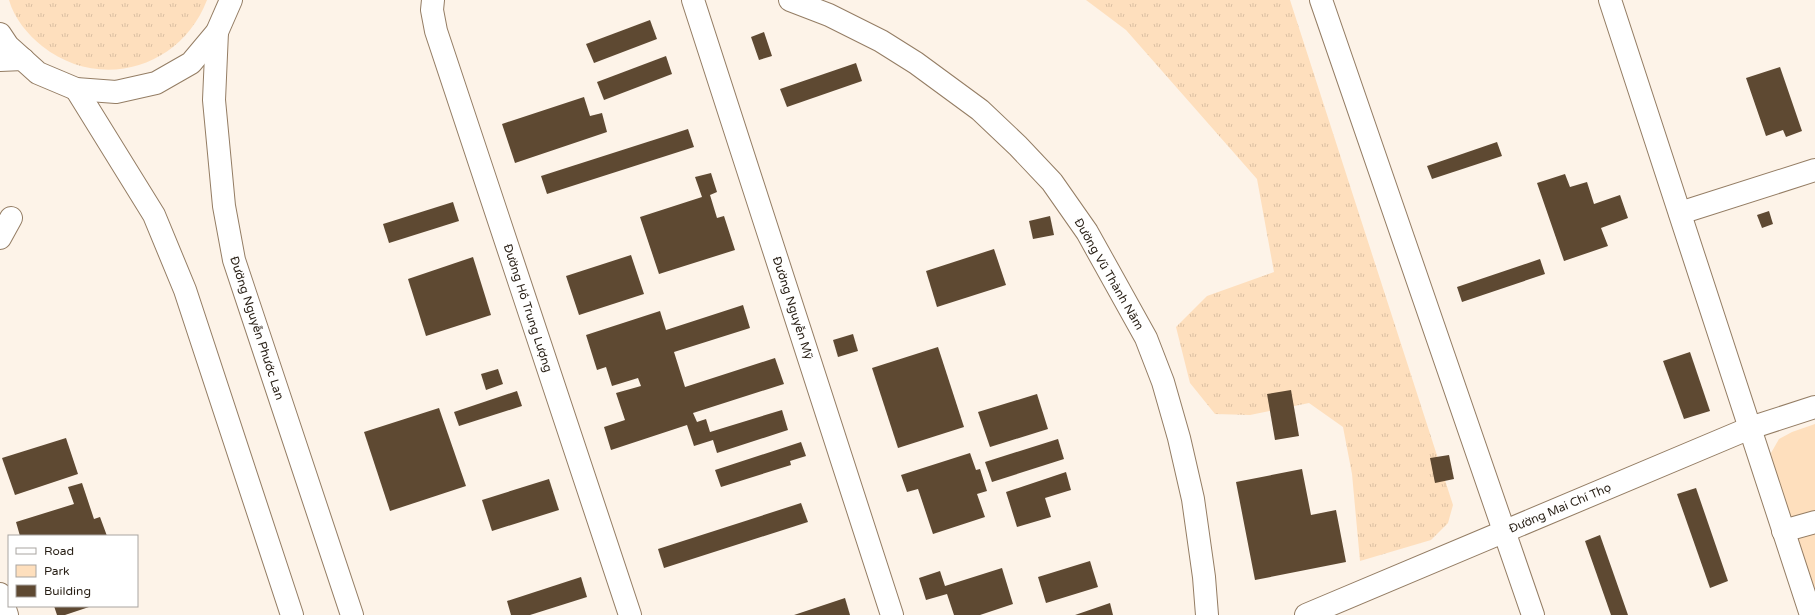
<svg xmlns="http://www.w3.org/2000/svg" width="1815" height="615" viewBox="0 0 1815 615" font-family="'Varela Round',sans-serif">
<defs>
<pattern id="grass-tufts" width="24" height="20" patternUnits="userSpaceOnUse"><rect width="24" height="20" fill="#fedfbd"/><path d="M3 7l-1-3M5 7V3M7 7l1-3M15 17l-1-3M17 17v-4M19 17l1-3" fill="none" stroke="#dabfa2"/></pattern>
</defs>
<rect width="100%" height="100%" fill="#fdf3e8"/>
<g fill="url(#grass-tufts)">
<path d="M9,0H207C181,68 100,92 42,46C28,35 14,18 9,0Z"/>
<polygon points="1086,0 1290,0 1453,505 1448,523 1431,540 1360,561 1352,474 1343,427 1309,403 1250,415 1215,414 1190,383 1176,327 1207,296 1274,272 1257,179 1126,30"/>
</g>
<polygon fill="#fedfbd" points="1815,424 1815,599 1776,476 1771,453 1779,439 1792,432"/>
<g fill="#5e4932">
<polygon points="650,20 657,39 594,63 586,44"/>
<polygon points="764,32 772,56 759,60 751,37"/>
<polygon points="666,56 672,74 604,100 597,82"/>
<polygon points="856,63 862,81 787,107 780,89"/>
<polygon points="1780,67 1802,131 1786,137 1783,130 1766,136 1746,78"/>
<polygon points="584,97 590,116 602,113 607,132 515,163 502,124"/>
<polygon points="688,129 694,147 547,194 541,176"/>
<polygon points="1497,142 1502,156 1432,179 1427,166"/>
<polygon points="711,173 717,192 710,195 717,218 724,216 735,250 659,274 640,217 702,197 695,177"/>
<polygon points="1565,174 1570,187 1587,182 1594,204 1620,195 1628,218 1601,228 1608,246 1564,261 1537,183"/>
<polygon points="453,202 459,221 389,243 383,224"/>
<polygon points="1769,211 1773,224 1762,228 1757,215"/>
<polygon points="1050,216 1054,235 1033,239 1029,221"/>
<polygon points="994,249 1006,285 937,307 926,271"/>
<polygon points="631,255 644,294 579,315 566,276"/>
<polygon points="473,257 491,315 426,336 408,279"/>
<polygon points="1540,259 1545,274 1462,302 1457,287"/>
<polygon points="743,305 750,328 674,352 685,387 775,358 784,384 693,413 697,422 706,419 710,432 782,410 788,430 717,453 713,440 694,446 687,425 611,450 604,427 625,420 616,393 641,386 638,378 612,386 606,367 597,370 586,335 660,311 666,330"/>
<polygon points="853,334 858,351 838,357 833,340"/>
<polygon points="938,347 964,427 898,448 872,368"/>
<polygon points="1690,352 1710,411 1684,419 1663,361"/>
<polygon points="498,369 503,384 486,390 481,374"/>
<polygon points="1291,390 1299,436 1275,440 1267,394"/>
<polygon points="517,391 522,406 459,426 454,412"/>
<polygon points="1037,394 1048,429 990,447 978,412"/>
<polygon points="439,408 466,486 390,511 364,432"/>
<polygon points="66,438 78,474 15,495 2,458"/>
<polygon points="1058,439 1064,459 992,482 985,462"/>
<polygon points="801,442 806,456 790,461 791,465 721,487 715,470"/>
<polygon points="970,453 976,470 980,469 987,491 977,494 985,517 933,534 918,489 907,492 901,475"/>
<polygon points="1449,455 1454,479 1435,483 1430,458"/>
<polygon points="1302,469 1311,515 1336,510 1346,562 1255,580 1236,482"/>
<polygon points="1066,472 1071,490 1045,498 1051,517 1017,527 1006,492"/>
<polygon points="549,479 559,510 492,531 482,500"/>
<polygon points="82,483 94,519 100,517 107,536 20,536 16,522 74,504 68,487"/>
<polygon points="1696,488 1728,581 1710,588 1677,494"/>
<polygon points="801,503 808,522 664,568 658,549"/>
<polygon points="1600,535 1628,615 1611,615 1585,541"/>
<polygon points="1090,561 1098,587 1046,603 1038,577"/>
<polygon points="1002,568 1013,604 980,615 954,615 947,594 926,600 919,578 940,571 945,586"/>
<polygon points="581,577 587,597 530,615 511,615 507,601"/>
<polygon points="845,598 850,615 794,615"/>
<polygon points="1110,603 1113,615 1075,615"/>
<polygon points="54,606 92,606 65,615 57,615"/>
</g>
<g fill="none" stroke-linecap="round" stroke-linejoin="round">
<defs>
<g id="minor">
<polyline points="433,0 432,10 436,31 630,615"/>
<polyline points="693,0 892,615"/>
<polyline points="790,0 829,15 881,41 916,63 980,110 1018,146 1052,182 1087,232 1146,338 1163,382 1179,438 1193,499 1204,577 1207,615"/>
<polyline points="1321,0 1533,615"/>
<polyline points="1610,0 1811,615"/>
<polyline points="0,60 23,59"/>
<polyline points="1680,213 1815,170"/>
<polyline points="0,238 11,218"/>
<polyline points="1783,531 1815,522"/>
<polyline points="0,594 7,615"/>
<polyline points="1306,615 1750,428 1815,407"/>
</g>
<g id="major">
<polyline points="217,32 214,100 224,206 234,260 352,615"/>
<polyline points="0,34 8,46 38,73 76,89 116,92 156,83 191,63 217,32 231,0"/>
<polyline points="76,89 154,215 185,290 292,615"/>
</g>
</defs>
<use href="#minor" stroke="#947d64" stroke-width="24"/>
<use href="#major" stroke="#947d64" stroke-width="24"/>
<use href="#minor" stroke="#fff" stroke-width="22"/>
<use href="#major" stroke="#fff" stroke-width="22"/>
</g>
<g text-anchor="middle" stroke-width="4" stroke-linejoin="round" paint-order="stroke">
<g font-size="12" fill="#271e14" stroke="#fff">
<text transform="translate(1109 274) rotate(60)" y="4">Đường Vũ Thành Năm</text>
<text transform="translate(528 308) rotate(72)" y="4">Đường Hồ Trung Lượng</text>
<text transform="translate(793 308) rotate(72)" y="4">Đường Nguyễn Mỹ</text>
<text transform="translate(257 328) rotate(72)" y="4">Đường Nguyễn Phước Lan</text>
<text transform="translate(1560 508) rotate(-23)" y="4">Đường Mai Chí Thọ</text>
</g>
</g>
<rect x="8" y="535" width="130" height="72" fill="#ffffff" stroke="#a9a5a1"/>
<rect x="16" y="548" width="20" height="6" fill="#ffffff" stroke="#a9a5a1"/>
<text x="44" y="555" font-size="12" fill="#271e14">Road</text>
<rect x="16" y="565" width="20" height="12" fill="#fedfbd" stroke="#a9a5a1"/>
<text x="44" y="575" font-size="12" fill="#271e14">Park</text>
<rect x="16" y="585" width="20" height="12" fill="#5e4932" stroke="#a9a5a1"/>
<text x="44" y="595" font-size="12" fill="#271e14">Building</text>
</svg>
